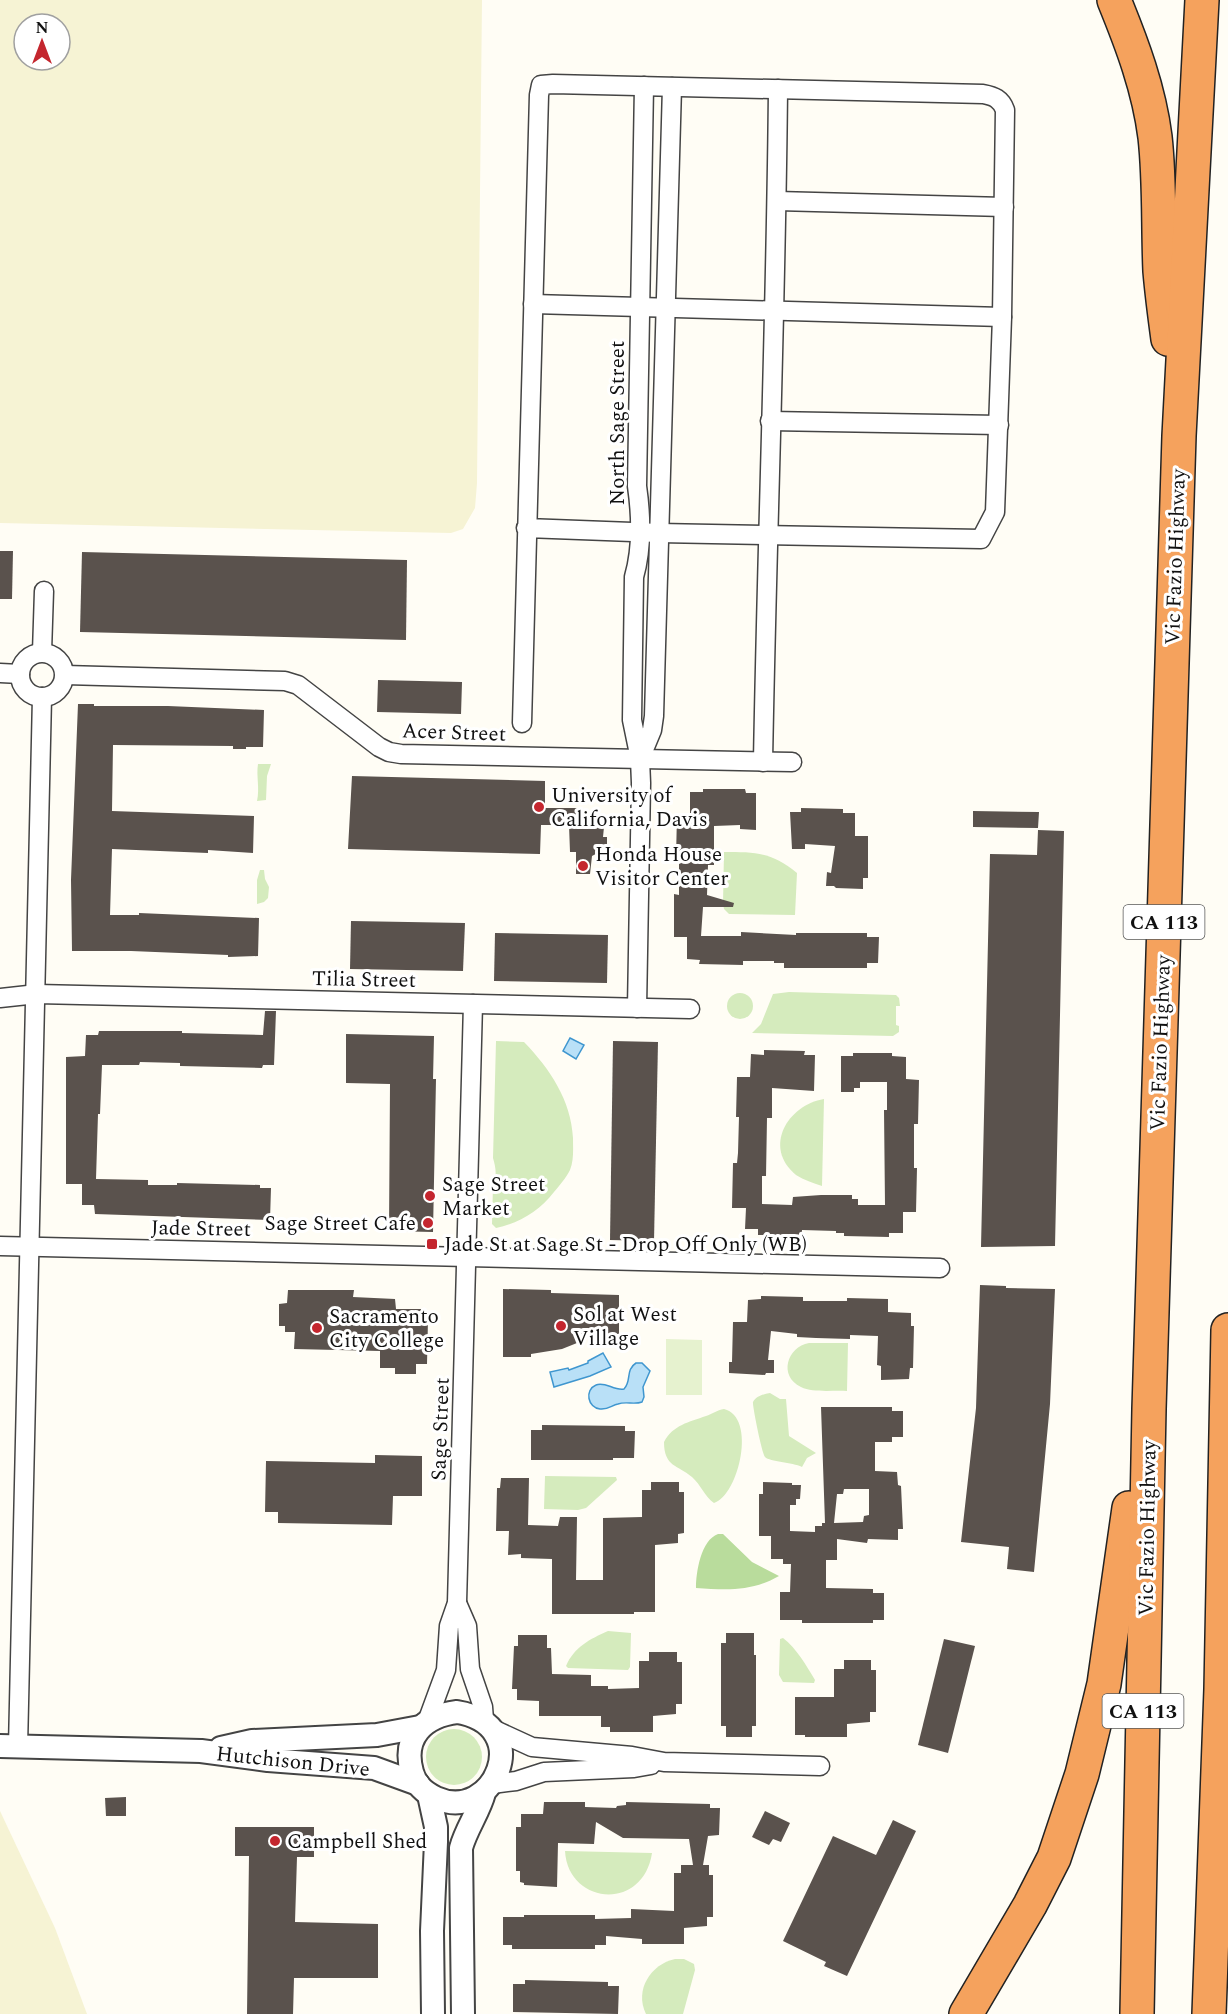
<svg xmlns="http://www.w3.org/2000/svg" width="1228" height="2014" viewBox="0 0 1228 2014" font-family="Spectral,serif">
<rect width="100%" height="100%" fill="#fffdf5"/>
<g fill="#f6f3d4" fill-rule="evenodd">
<path d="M0,0H482L477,483L475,508L463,529L451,533L0,523ZM24,24H60V60H24Z"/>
<polygon points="0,1811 55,1928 87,2014 0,2014"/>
</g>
<g fill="#d5ebbd">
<path d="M258,764H271L267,776L266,800L257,801C260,788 256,776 258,764Z"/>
<path d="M724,852C755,852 772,852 797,873L795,915L729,914L724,909L723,904Z"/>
<polygon points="260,870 264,870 265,879 269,887 268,898 264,902 257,904 257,880"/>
<polygon points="789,992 896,995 899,998 900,1006 896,1006 896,1025 899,1026 899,1032 893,1036 752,1033 761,1024 773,994"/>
<circle cx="740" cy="1006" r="13"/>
<path d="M496,1041L524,1042C550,1069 571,1100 573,1138C573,1149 574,1160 570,1170C566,1178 559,1186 554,1192C539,1211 520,1223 496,1228L492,1224L493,1185C497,1176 496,1168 493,1158Z"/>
<path d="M824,1099L822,1186C813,1183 804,1180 796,1175C762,1147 788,1105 824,1099Z"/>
<path d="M809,1343H848L847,1391C833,1390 813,1393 801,1387C778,1376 787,1347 809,1343Z"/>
<path d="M770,1393L780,1399H786L789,1436L816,1453L807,1458L802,1467C792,1462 770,1462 765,1457C762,1454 752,1404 753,1402C756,1396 764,1394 770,1393Z"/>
<path d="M724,1409C757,1417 739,1495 714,1503C705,1497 701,1485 692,1477C678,1465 664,1467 664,1442C673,1425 689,1422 706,1416C712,1414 717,1410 724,1409Z"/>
<polygon points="545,1476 616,1477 617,1480 586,1508 578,1510 544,1509"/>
<path d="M608,1631L631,1633L630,1667L628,1670L568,1668L566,1666C574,1647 590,1639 608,1631Z"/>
<path d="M783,1638C797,1649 806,1665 815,1680L814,1683L783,1682L779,1675L780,1639Z"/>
<circle cx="454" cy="1757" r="28"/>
<path d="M565,1851L652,1853C643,1912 568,1905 565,1851Z"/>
<path d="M675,1959H684L694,1964L695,1970L683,2014H646C634,1990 651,1964 675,1959Z"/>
</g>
<path fill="#b9dc9c" d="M718,1534H723L752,1562L779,1576C751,1592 727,1590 696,1588C696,1572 701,1540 718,1534Z"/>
<polygon fill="#e6f2cf" points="666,1339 702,1340 702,1395 666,1395"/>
<g fill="#b9e0f7" stroke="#3f96cf" stroke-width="1.5">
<polygon points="570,1038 584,1045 576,1059 563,1051"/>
<polygon points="603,1353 611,1367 590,1376 554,1387 550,1372 568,1368 569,1370 588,1363 588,1361"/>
<path d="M636,1363H642L650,1371L643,1387L644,1397L642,1402C634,1405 626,1401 618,1404C612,1405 608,1410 600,1409C588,1408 584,1390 596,1385C605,1381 614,1391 624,1389C632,1381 625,1370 636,1363Z"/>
</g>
<g fill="#5a524d" fill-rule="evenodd">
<polygon points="0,551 13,551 12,599 0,599"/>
<polygon points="82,552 407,560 406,640 80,632"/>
<polygon points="378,680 462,682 461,714 377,712"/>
<polygon points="78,704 94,704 94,706 168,706 264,710 263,747 246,747 246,749 233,749 233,746 113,745 112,811 254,816 253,853 208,850 208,853 112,849 110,915 139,915 139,913 259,918 258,956 228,957 228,955 131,951 72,951 71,880"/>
<polygon points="352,776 545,781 545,808 583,808 583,827 604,827 603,837 607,837 607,848 592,856 590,874 576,874 576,852 570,852 569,825 541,825 540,854 348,849"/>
<polygon points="703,789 745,789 746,793 756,793 756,830 740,829 740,825 714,826 714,865 708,865 707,895 734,903 733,907 703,907 701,936 741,936 741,932 796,935 796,933 867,933 867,937 879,937 878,963 867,963 867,968 784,968 784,963 774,963 774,961 743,961 743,965 699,964 700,960 687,959 687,937 674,937 674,894 679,895 679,859 676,858 677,814 690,814 690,792 703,792"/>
<polygon points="801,808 843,809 843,813 855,813 855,836 868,836 868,878 863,878 863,889 836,888 834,886 826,886 827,872 831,873 835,846 805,844 805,849 792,849 790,812 801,812"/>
<polygon points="973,811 1039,812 1038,828 973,827"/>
<polygon points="1038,830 1064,831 1055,1246 981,1247 990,854 1037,855"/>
<polygon points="351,921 465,923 463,971 350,969"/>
<polygon points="495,933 608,935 607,983 494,981"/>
<polygon points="265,1011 276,1011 274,1065 263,1065 262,1068 180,1066 180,1063 140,1062 139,1065 102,1065 100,1114 98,1114 96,1179 148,1180 148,1185 177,1185 177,1183 260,1185 260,1188 271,1188 270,1220 95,1214 94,1205 82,1205 82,1184 66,1184 66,1057 85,1056 86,1035 98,1035 99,1031 182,1031 182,1033 263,1035"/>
<polygon points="346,1034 434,1036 433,1079 436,1079 433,1232 389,1231 390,1084 346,1083"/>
<polygon points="613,1041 658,1042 654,1241 610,1240"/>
<polygon points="764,1050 805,1051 804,1055 815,1055 814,1091 772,1088 772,1118 767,1118 766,1176 762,1176 762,1204 792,1205 793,1197 821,1195 852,1195 852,1199 858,1199 858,1205 885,1205 884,1110 887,1110 887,1082 860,1082 860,1088 854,1088 854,1092 841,1092 841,1056 853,1056 853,1053 892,1053 892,1056 906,1057 906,1079 919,1080 918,1124 914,1124 914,1168 917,1168 916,1212 903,1212 903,1233 889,1233 889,1237 844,1236 844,1233 836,1233 836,1231 802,1230 802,1235 758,1235 758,1229 745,1229 746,1208 732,1208 733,1163 737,1163 738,1153 739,1117 736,1117 737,1077 750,1077 751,1054 764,1055"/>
<polygon points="980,1285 1006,1286 1006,1288 1055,1289 1050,1404 1034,1572 1007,1569 1009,1547 961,1542 976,1408"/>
<polygon points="503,1289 551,1290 551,1293 619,1295 619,1334 582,1334 582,1341 562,1349 531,1354 531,1357 503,1357"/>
<polygon points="288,1290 354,1290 353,1297 395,1299 396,1309 421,1309 421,1318 428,1319 427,1364 416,1364 416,1374 395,1374 395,1368 380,1368 380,1351 294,1349 295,1332 285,1332 285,1326 279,1326 279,1304 287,1303"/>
<polygon points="761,1296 803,1297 803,1301 847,1301 847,1298 888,1299 888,1312 911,1313 911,1326 914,1326 913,1368 910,1368 909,1379 881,1380 881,1366 877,1365 878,1336 850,1335 850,1339 816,1338 797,1337 797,1334 771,1331 768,1360 774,1360 774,1373 766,1373 765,1375 729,1373 729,1362 732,1362 733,1322 747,1322 748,1300 761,1299"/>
<path d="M821,1407H892V1411H903V1437H892V1442H875V1471L897,1472L898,1485L901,1486L903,1529H898V1540L868,1539L867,1543L837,1539V1560H826V1588L873,1589V1593H884V1620H873V1623H802V1620H780V1592H790L791,1564H783V1559H771V1536H759V1494H763V1482L792,1483V1485H801L800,1499H796V1505H790V1531L815,1532V1526H822V1523H825ZM844,1489H869V1515L864,1516L863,1522L834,1523L837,1494H843Z"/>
<polygon points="542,1425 625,1426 625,1431 635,1431 634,1458 613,1458 613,1460 531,1460 531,1430 542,1430"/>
<polygon points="375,1455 422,1456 422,1496 393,1496 392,1525 278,1523 278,1512 265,1512 266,1461 375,1463"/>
<polygon points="501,1478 529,1478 528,1525 558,1526 560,1517 577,1517 576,1580 603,1580 603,1518 642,1517 642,1490 651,1490 651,1482 679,1482 679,1492 684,1492 684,1533 678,1534 678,1543 655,1545 655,1612 634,1612 634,1614 552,1614 552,1559 521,1558 521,1554 508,1555 509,1531 496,1531 497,1488 500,1488"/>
<polygon points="726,1633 754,1633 754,1655 756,1655 756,1726 752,1726 752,1737 726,1737 726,1726 721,1726 721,1643 726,1643"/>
<polygon points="518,1635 547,1635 547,1648 551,1648 552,1674 591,1675 591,1686 608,1686 608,1689 639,1688 639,1661 649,1661 649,1652 677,1652 677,1662 682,1662 682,1704 676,1704 676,1714 653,1716 653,1732 610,1732 610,1727 601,1727 601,1716 539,1716 539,1701 517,1700 517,1689 512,1689 514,1646 518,1646"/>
<polygon points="944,1639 975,1646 948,1753 918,1745"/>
<polygon points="844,1660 871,1660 871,1670 876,1670 876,1712 870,1712 870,1722 847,1724 847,1737 805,1737 805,1735 795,1735 795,1697 834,1697 834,1669 844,1669"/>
<polygon points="126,1797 126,1816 106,1816 105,1798"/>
<polygon points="544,1802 585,1802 585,1807 616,1808 617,1806 626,1805 626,1802 710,1804 710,1808 720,1808 719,1835 708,1836 703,1865 709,1865 709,1875 713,1875 713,1917 707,1917 707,1926 684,1928 684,1944 642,1944 642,1939 606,1936 606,1945 595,1945 595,1949 512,1949 512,1945 503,1945 503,1917 524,1917 524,1915 595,1915 595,1919 631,1918 631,1909 674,1911 674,1873 681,1873 681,1865 693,1865 689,1839 623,1838 596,1822 594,1844 558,1843 557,1887 524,1885 524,1883 520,1882 520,1871 516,1871 516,1827 521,1827 521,1814 543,1814"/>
<polygon points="765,1811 790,1823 781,1842 773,1839 769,1845 752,1837"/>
<polygon points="893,1820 916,1831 847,1976 824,1966 826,1962 783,1941 833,1836 876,1855"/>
<polygon points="235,1827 314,1827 314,1857 297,1857 295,1922 378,1924 378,1978 294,1978 293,2014 247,2014 249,1856 235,1856"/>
<polygon points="525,1980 608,1982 608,1986 619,1986 618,2014 513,2012 513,1984 525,1984"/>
</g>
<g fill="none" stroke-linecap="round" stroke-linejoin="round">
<defs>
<g id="minor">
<polyline points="777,201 1004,207"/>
<polyline points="533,304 1002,317"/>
<polyline points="770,421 999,425"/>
<polyline points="42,652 44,591"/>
<circle cx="42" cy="675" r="22"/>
<polyline points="0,673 20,674"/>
<polyline points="65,675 285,681 298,685 379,747 389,752 401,754 792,762"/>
<path d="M522,723L539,95L541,85L553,84L983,94C994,96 1001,99 1005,110L1002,317L995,512L981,539L659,533L526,528"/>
<polyline points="640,759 652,730 654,716 672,87"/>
<path d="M763,762C767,538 776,313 778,89"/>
<polyline points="0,998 37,994 690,1009"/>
<path d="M637,1008L641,783L640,759L632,720L634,577C642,549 641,514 637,486L644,86"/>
<polyline points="0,1246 940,1268"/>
<polyline points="457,1603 467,1626 470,1669 483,1707 484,1720"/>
<polyline points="428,1719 446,1670 449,1626 457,1603 473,1004"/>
<polyline points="495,1730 532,1747 632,1756 664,1762 820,1766"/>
<polyline points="18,1747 42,697"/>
<polyline points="492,1784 516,1781 544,1772 634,1768 651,1765"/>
</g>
<g id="tertiary">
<path d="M457,1712C537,1725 494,1824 436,1798C425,1793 415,1784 412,1772C402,1737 424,1716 457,1712Z"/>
<polyline points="0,1746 201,1751 268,1760 374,1768 418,1784"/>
<polyline points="221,1748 252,1741 377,1735 420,1727"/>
<polyline points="429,1795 436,1827 436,1842 432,1931 433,2014"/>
<path d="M463,2014L461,1848C466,1829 479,1812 484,1793"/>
</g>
<g id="motorway">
<path d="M1114,0C1132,44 1149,89 1155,137C1160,181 1158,226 1160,271C1162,294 1165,317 1168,339"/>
<polyline points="966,2014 1030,1905 1054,1858 1082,1774 1104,1684 1129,1508"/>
<polyline points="1137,2014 1149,1409 1179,436 1202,0"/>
<polyline points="1209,2014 1221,1689 1228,1330"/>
</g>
</defs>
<use href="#minor" stroke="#444" stroke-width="21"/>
<use href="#tertiary" stroke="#444" stroke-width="26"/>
<use href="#motorway" stroke="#222" stroke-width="36"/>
<use href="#minor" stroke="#fff" stroke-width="18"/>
<use href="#tertiary" stroke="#fff" stroke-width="22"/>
<use href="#motorway" stroke="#f5a25d" stroke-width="33"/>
</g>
<g fill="#c4262e" stroke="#fff" stroke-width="2">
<circle cx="539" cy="807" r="6"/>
<circle cx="583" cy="866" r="6"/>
<circle cx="430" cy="1196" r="6"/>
<circle cx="428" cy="1223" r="6"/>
<rect x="426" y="1238" width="12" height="12" rx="3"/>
<circle cx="561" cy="1326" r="6"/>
<circle cx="317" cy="1328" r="6"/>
<circle cx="275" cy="1841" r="6"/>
</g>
<g text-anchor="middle" stroke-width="6" stroke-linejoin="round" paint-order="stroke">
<g fill="#fff" stroke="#585858" stroke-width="1.5">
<rect x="1123.5" y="905" width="81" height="34" rx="4.5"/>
<rect x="1102.5" y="1694" width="81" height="34" rx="4.5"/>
</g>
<g font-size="20" font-weight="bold" fill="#111">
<text x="1164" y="929">CA 113</text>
<text x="1143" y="1718">CA 113</text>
</g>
<g font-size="21" fill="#111" stroke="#fff">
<text transform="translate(617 423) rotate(-90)" y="7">North Sage Street</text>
<text transform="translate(1175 557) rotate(-88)" y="7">Vic Fazio Highway</text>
<text transform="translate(454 732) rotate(2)" y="7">Acer Street</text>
<text transform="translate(364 979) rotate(1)" y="7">Tilia Street</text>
<text transform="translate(1160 1043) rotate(-88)" y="7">Vic Fazio Highway</text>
<text transform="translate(201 1228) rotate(1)" y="7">Jade Street</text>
<text transform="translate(440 1429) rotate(-88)" y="7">Sage Street</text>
<text transform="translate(1147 1528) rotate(-89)" y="7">Vic Fazio Highway</text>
<text transform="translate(293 1761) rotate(6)" y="7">Hutchison Drive</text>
</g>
<g font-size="21" fill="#111" stroke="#fff" text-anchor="start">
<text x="551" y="802">University of<tspan x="551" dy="24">California, Davis</tspan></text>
<text x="595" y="861">Honda House<tspan x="595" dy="24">Visitor Center</tspan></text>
<text x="442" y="1191">Sage Street<tspan x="442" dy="24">Market</tspan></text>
<text x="416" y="1230" text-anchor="end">Sage Street Cafe</text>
<text x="444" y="1251">Jade St at Sage St - Drop Off Only (WB)</text>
<text x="573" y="1321">Sol at West<tspan x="573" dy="24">Village</tspan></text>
<text x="329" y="1323">Sacramento<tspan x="329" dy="24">City College</tspan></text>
<text x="287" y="1848">Campbell Shed</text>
</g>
</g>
<g transform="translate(42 42)"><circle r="28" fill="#ffffff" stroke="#a0a0a0" stroke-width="1.5"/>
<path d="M0-4.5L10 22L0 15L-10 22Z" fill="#c4262e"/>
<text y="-9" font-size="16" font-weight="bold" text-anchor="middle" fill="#111111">N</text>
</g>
</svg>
